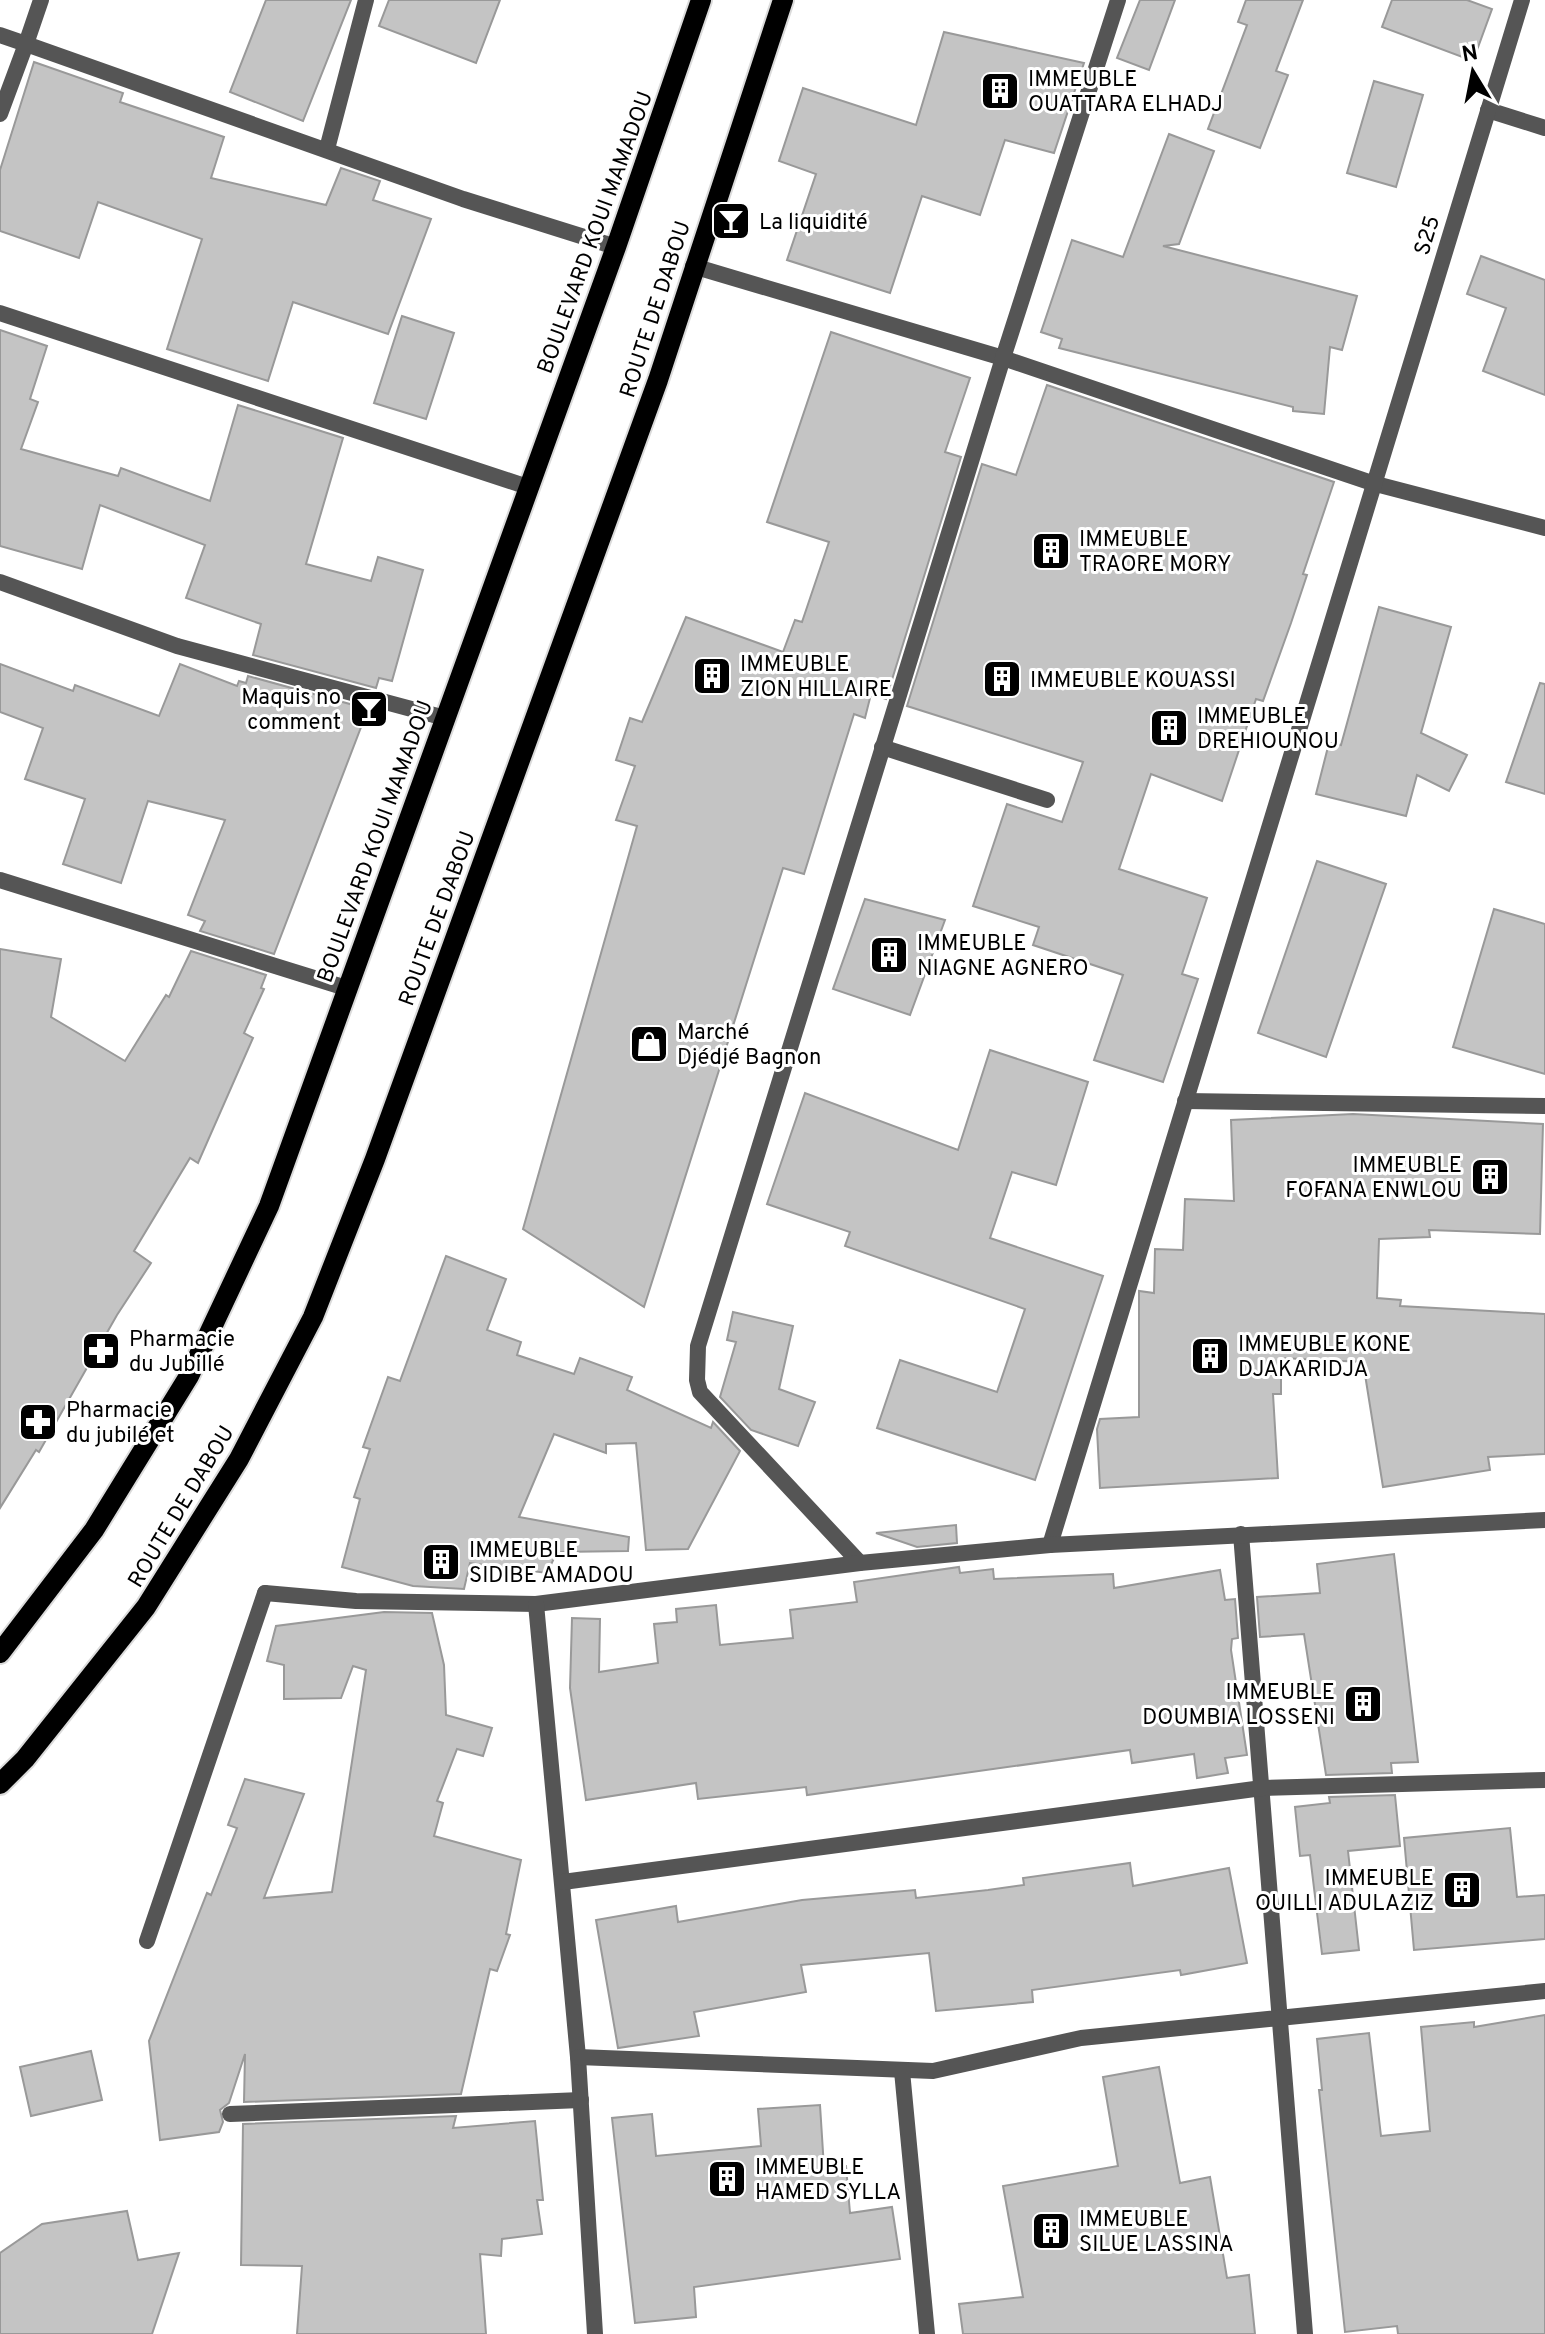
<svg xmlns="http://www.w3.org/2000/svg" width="1545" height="2334" viewBox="0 0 1545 2334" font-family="Overpass,sans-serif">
<rect width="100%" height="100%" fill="#fff"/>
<g fill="#c4c4c4" stroke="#999" stroke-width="2">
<polygon points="266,0 351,0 303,121 230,92"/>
<polygon points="389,0 500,0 476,63 379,26"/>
<polygon points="1140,0 1175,0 1149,70 1117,58"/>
<polygon points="1246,0 1303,0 1276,71 1288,75 1260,148 1208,129 1247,25 1238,22"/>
<polygon points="1392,0 1467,0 1492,9 1473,61 1382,27"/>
<polygon points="944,32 1084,63 1054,153 1005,140 980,215 922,196 890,293 787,260 816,174 779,161 803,88 916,125"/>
<polygon points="34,62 123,93 120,102 224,137 211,178 326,205 341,168 380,181 373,200 431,219 388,334 293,302 268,381 167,349 202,239 98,202 79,258 0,231 0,170"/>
<polygon points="1374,81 1423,95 1396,187 1347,173"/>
<polygon points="1169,134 1214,151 1179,244 1163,246 1357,296 1342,350 1330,347 1324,414 1293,411 1293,407 1059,348 1062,339 1041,332 1072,240 1123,257"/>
<polygon points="1481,256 1545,280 1545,395 1483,371 1506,308 1467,294"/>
<polygon points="402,316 454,333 426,419 374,403"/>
<polygon points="0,330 47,346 30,399 38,402 21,449 118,476 121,468 210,501 238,405 343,438 306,564 371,581 378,557 423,570 392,681 379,678 376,688 253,655 261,624 186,598 205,545 100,505 82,569 0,546"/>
<polygon points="831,332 970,378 945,452 961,457 886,699 871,694 865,718 854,714 804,874 783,868 644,1307 523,1229 637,826 616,820 635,766 616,760 630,718 642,722 686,617 783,652 795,620 802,622 829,542 767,522"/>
<polygon points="1047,385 1334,482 1303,574 1307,575 1291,623 1263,701 1256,699 1222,801 1151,774 1119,869 1207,898 1182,974 1198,979 1163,1082 1094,1060 1123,975 1033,945 1039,927 973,906 1007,804 1062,822 1083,762 907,706 982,464 1016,475"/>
<polygon points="1379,607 1451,627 1421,733 1467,755 1449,791 1417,775 1406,816 1316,794 1329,743 1341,745"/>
<polygon points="0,664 73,691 75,685 159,716 180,664 237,686 239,681 246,683 248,676 368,709 274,954 200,931 205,921 188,915 225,820 148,801 121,883 63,864 85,799 25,779 43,728 0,712"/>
<polygon points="1540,683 1545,684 1545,794 1506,782"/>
<polygon points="1317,861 1386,884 1326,1057 1258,1033"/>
<polygon points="865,899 945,920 910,1015 833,989"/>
<polygon points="1494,909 1545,924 1545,1074 1453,1047"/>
<polygon points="0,949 61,959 51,1017 125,1061 166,995 169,997 191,951 266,975 261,988 264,989 244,1033 253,1038 198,1163 190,1158 134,1251 151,1263 117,1315 39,1452 36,1450 0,1508"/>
<polygon points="990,1050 1088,1082 1056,1185 1012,1172 990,1238 1103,1276 1035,1480 877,1428 900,1360 997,1392 1025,1309 845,1246 850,1232 767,1204 805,1093 958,1150"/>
<polygon points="1353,1114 1543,1124 1540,1234 1429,1230 1430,1237 1379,1239 1377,1298 1401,1300 1400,1306 1545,1314 1545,1454 1488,1457 1490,1470 1383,1487 1363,1362 1281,1358 1281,1394 1273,1394 1278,1478 1100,1488 1097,1429 1100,1419 1139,1417 1139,1291 1154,1293 1155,1249 1183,1250 1185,1199 1234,1201 1231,1120"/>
<polygon points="446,1256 506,1279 487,1330 521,1342 517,1355 574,1374 580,1358 632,1377 627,1390 711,1428 713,1422 740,1451 688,1549 646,1550 636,1443 606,1444 606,1453 554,1434 519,1517 629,1537 628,1551 557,1552 547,1573 470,1563 464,1589 413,1586 342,1567 360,1499 354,1497 370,1449 363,1447 388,1377 400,1381"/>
<polygon points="733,1312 793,1326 779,1389 815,1402 798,1446 751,1430 720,1397 736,1342 727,1340"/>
<polygon points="956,1525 957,1543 917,1547 876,1533"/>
<polygon points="1394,1554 1418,1762 1391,1763 1392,1773 1326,1775 1304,1634 1260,1637 1257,1597 1320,1593 1317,1564"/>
<polygon points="959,1567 960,1573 993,1569 994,1579 1113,1574 1114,1588 1220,1570 1225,1600 1235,1599 1238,1638 1232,1639 1231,1650 1247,1755 1225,1758 1228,1773 1197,1778 1194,1754 1132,1763 1130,1750 807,1795 806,1787 698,1799 696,1783 586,1800 570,1688 572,1618 600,1619 599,1672 658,1663 654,1624 677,1622 676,1609 716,1605 720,1645 793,1638 790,1610 857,1602 854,1582"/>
<polygon points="384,1612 432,1613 444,1665 446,1715 492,1728 483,1756 457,1749 437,1801 443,1803 434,1836 521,1860 506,1934 510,1935 497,1971 490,1969 461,2094 244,2102 245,2054 229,2103 220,2110 223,2122 219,2132 160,2140 149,2041 207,1893 211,1895 237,1828 228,1825 245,1779 304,1794 264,1898 332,1892 366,1670 353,1666 341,1698 284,1699 284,1665 267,1661 276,1626"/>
<polygon points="1395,1795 1400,1846 1348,1851 1359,1950 1322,1954 1310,1855 1300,1856 1295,1807 1330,1803 1329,1797"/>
<polygon points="1510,1828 1517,1897 1545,1895 1545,1939 1414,1950 1404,1838"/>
<polygon points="1130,1863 1133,1886 1229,1868 1247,1963 1181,1975 1180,1970 1032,1990 1033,2002 936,2011 929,1953 801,1965 806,1992 694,2012 699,2036 618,2048 596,1920 676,1906 678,1922 802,1900 915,1890 916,1898 988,1890 1024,1885 1023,1878"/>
<polygon points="1545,2015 1545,2334 1398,2334 1397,2326 1345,2332 1319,2090 1322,2090 1317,2039 1369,2033 1381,2136 1430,2131 1421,2027 1474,2022 1474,2027"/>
<polygon points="91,2051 102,2100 31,2116 20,2067"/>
<polygon points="1159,2067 1180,2183 1210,2177 1227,2278 1249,2275 1255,2334 963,2334 959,2304 1023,2297 1003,2186 1118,2166 1103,2077"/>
<polygon points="820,2105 824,2168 846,2166 850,2213 892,2207 900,2259 694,2287 696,2317 635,2323 612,2118 652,2114 656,2156 761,2146 758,2109"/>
<polygon points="456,2116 453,2128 535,2121 543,2200 537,2200 542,2234 502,2239 501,2256 480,2254 486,2334 297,2334 302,2266 241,2265 243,2124"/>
<polygon points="127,2211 138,2260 179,2253 152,2334 0,2334 0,2253 42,2224"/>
</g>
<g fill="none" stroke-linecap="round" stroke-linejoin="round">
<defs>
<g id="primary">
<polyline points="0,1653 94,1530 189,1376 269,1206 616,247 701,0"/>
<polyline points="0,1784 25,1759 146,1607 239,1459 313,1317 375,1159 658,380 783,0"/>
</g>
</defs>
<use href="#primary" stroke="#dbdbdb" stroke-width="24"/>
<g stroke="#555" stroke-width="16">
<polyline points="882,747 1047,800"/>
<polyline points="147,1941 265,1593"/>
<polyline points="230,2114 581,2100"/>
</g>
<g stroke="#555" stroke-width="16">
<polyline points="0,35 26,44 41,0"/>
<polyline points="1488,110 1545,128"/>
<polyline points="0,114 26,44 463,199 616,247"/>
<polyline points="327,149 366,0"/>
<polyline points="693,266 1003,358 1372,483 1545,528"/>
<polyline points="0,313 528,487"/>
<polyline points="0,582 177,646 445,718"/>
<polyline points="0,880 346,988"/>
<polyline points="1185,1101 1545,1106"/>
<polyline points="1241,1534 1305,2334"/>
<polyline points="1050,1545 1522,0"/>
<polyline points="860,1563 700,1392 697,1380 698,1346 1003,358 1118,0"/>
<polyline points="265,1593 356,1601 536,1604 860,1563 1050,1545 1545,1520"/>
<polyline points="536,1604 578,2057 595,2334"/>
<polyline points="563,1882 1262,1788 1545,1780"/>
<polyline points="578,2057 933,2071 1081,2038 1545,1991"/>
<polyline points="902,2071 927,2334"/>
</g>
<use href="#primary" stroke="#000" stroke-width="20"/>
</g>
<defs>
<symbol id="building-square" viewBox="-11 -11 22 22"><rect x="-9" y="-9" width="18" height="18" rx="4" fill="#000" stroke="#fff"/><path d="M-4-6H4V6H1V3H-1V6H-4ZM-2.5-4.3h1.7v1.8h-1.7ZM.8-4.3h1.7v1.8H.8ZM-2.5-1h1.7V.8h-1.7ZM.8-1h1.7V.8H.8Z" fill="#fff"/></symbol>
<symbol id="bar-square" viewBox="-11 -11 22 22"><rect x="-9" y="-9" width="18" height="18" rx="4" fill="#000" stroke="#fff"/><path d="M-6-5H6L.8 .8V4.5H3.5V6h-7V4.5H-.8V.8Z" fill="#fff"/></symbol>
<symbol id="shop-square" viewBox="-11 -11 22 22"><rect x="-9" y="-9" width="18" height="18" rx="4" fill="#000" stroke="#fff"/><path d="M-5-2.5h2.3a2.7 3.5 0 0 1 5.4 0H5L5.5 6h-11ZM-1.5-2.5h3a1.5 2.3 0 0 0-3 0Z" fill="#fff"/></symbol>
<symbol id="pharmacy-square" viewBox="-11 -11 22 22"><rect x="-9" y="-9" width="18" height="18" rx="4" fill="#000" stroke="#fff"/><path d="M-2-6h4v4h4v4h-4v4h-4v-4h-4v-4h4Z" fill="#fff"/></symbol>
</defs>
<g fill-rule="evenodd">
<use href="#building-square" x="978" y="69" width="44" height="44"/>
<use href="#bar-square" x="709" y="199" width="44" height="44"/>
<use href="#building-square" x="1029" y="529" width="44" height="44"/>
<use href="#building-square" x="690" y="654" width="44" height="44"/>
<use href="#building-square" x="980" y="657" width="44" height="44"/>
<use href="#bar-square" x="347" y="687" width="44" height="44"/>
<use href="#building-square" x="1147" y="706" width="44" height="44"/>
<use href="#building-square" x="867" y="933" width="44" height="44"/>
<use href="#shop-square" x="627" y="1022" width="44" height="44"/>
<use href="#building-square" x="1468" y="1155" width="44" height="44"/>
<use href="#pharmacy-square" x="79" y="1329" width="44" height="44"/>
<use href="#building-square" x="1188" y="1334" width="44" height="44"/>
<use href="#pharmacy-square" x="16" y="1400" width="44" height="44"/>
<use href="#building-square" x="419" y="1540" width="44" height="44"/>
<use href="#building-square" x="1341" y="1682" width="44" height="44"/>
<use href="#building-square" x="1440" y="1868" width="44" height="44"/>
<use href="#building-square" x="705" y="2157" width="44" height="44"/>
<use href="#building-square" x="1029" y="2209" width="44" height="44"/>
</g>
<g text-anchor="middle" stroke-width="6" stroke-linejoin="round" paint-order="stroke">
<g font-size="22" fill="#000" stroke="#fff" text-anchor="start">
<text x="1028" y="86">IMMEUBLE<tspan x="1028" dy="25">OUATTARA ELHADJ</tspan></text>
<text x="759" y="229">La liquidité</text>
<text x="1079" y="546">IMMEUBLE<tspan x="1079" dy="25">TRAORE MORY</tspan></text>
<text x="740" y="671">IMMEUBLE<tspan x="740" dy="25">ZION HILLAIRE</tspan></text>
<text x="1030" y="687">IMMEUBLE KOUASSI</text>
<text x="341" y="704" text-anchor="end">Maquis no<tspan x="341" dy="25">comment</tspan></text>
<text x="1197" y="723">IMMEUBLE<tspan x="1197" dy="25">DREHIOUNOU</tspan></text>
<text x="917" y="950">IMMEUBLE<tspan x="917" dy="25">NIAGNE AGNERO</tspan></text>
<text x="677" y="1039">Marché<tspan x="677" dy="25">Djédjé Bagnon</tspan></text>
<text x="1462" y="1172" text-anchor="end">IMMEUBLE<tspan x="1462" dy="25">FOFANA ENWLOU</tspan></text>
<text x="129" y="1346">Pharmacie<tspan x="129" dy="25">du Jubillé</tspan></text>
<text x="1238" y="1351">IMMEUBLE KONE<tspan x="1238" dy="25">DJAKARIDJA</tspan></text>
<text x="66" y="1417">Pharmacie<tspan x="66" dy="25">du jubilé et</tspan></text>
<text x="469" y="1557">IMMEUBLE<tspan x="469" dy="25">SIDIBE AMADOU</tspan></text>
<text x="1335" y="1699" text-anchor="end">IMMEUBLE<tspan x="1335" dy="25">DOUMBIA LOSSENI</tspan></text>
<text x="1434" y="1885" text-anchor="end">IMMEUBLE<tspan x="1434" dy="25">OUILLI ADULAZIZ</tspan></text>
<text x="755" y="2174">IMMEUBLE<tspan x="755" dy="25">HAMED SYLLA</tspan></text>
<text x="1079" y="2226">IMMEUBLE<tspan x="1079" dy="25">SILUE LASSINA</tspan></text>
</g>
<g font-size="22" fill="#000" stroke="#fff">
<text transform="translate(594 232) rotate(-70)" y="8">BOULEVARD KOUI MAMADOU</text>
<text transform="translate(1426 235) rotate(-73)" y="8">S25</text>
<text transform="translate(654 309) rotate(-72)" y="8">ROUTE DE DABOU</text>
<text transform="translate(374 841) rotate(-70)" y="8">BOULEVARD KOUI MAMADOU</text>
<text transform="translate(436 918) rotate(-70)" y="8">ROUTE DE DABOU</text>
<text transform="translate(180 1506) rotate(-59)" y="8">ROUTE DE DABOU</text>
</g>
</g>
<g transform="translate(1473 72) rotate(350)" stroke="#ffffff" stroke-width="6" paint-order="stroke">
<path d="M0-6L14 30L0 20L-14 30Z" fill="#000000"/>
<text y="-12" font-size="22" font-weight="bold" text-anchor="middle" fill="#000000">N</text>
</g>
</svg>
